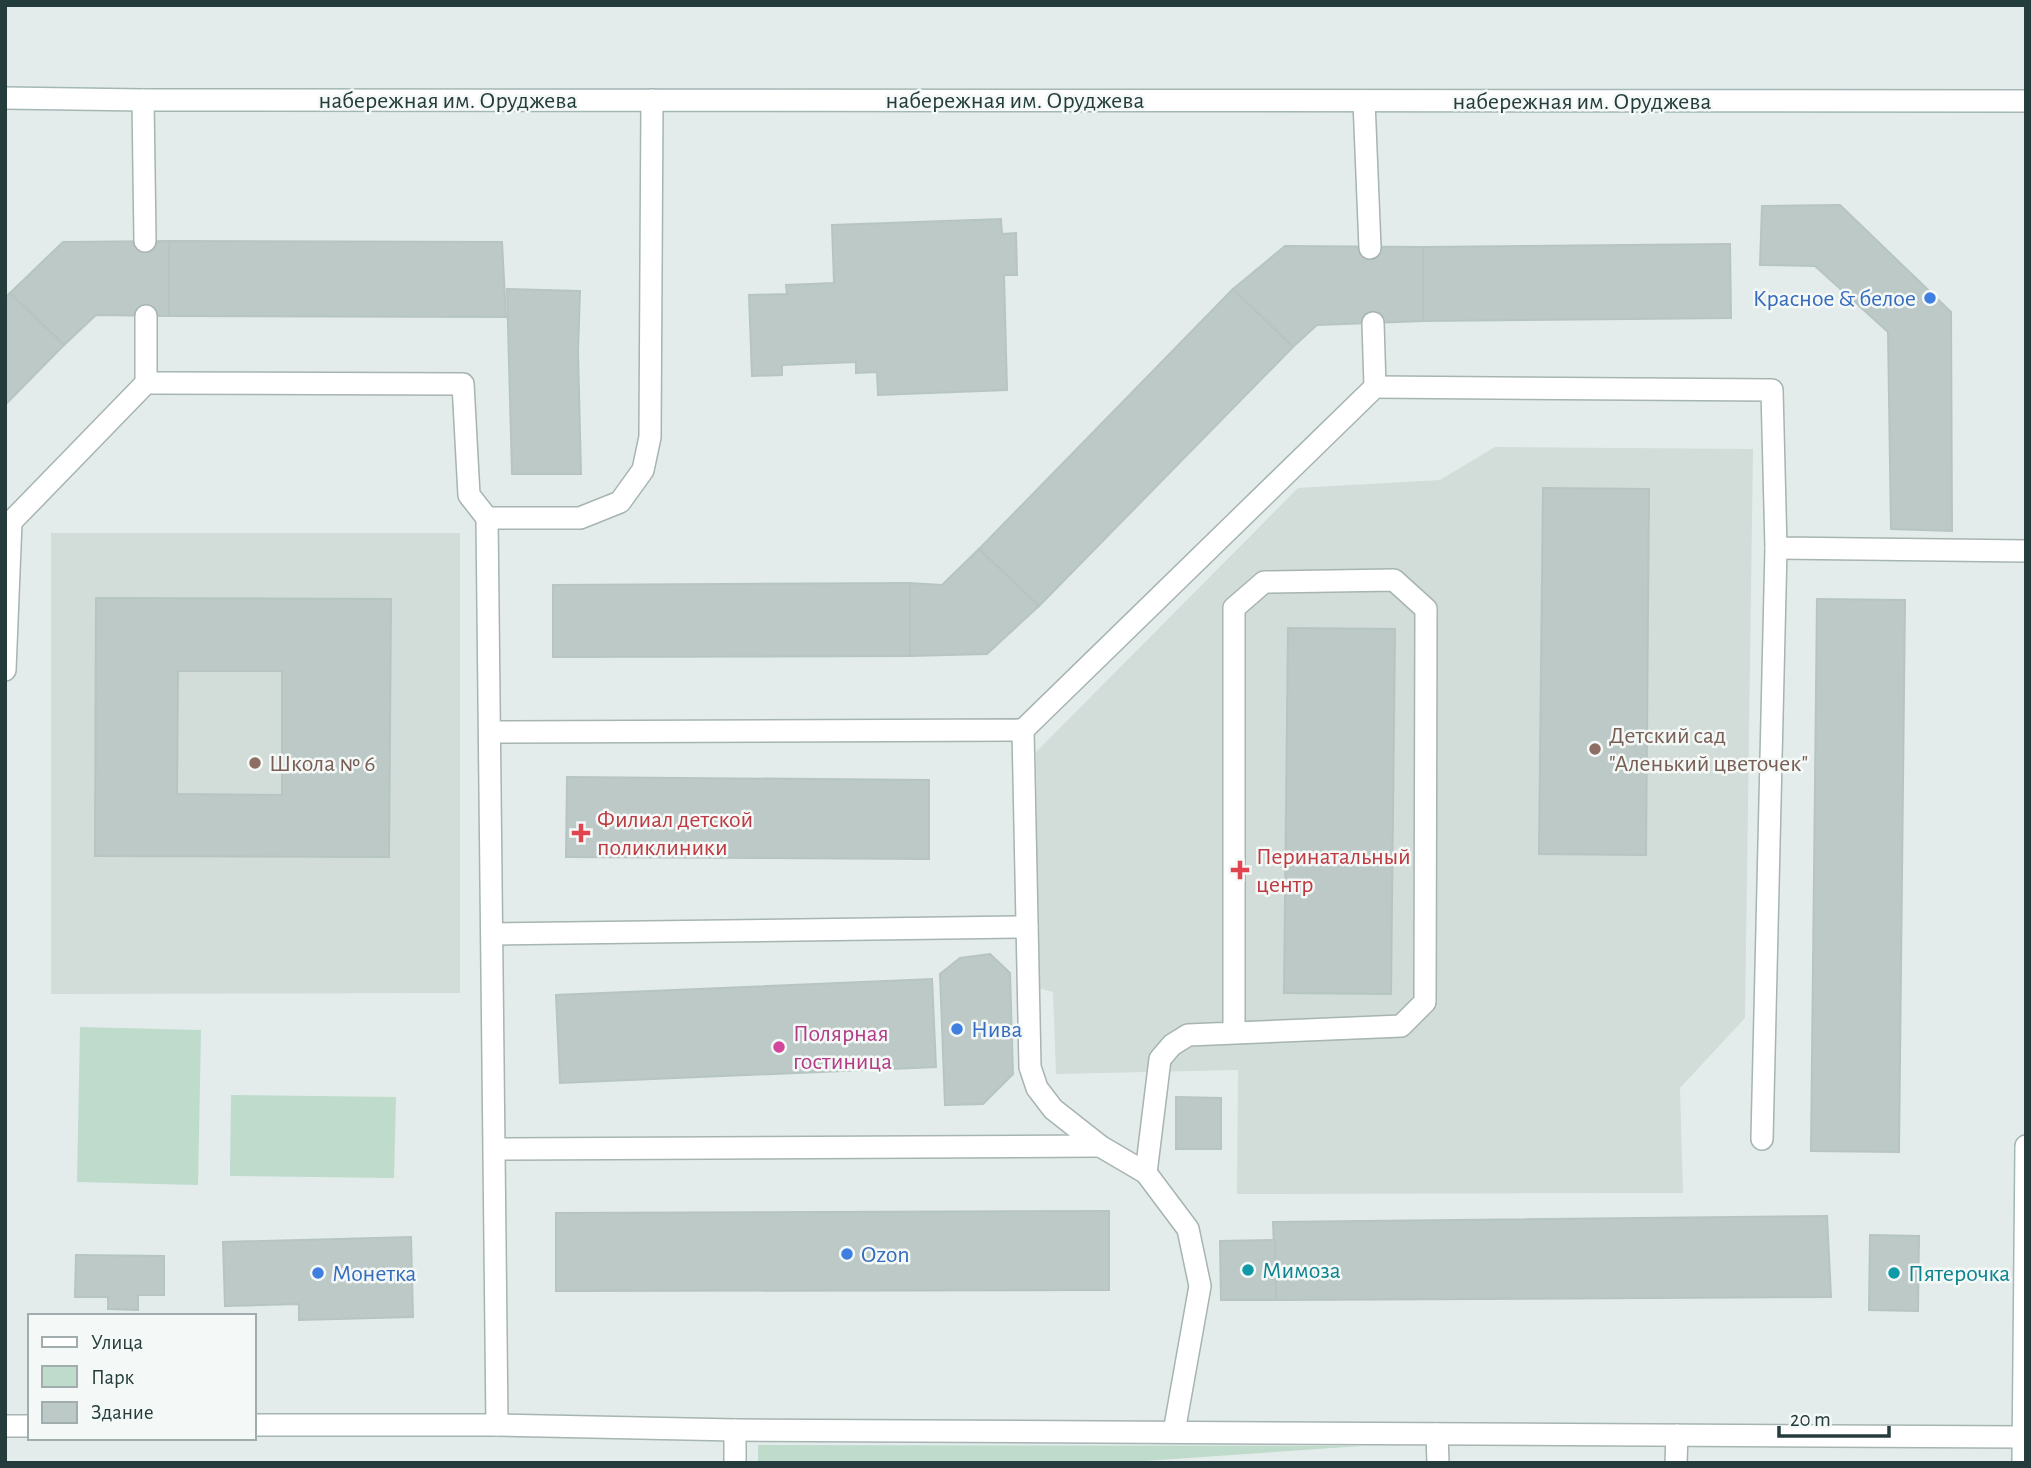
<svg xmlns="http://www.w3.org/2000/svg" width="2031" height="1468" viewBox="0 0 2031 1468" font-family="'Alegreya Sans',sans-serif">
<rect width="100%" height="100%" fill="#e3ecea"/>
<g fill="#d2dcd9">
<polygon points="1495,447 1753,449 1745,1018 1680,1088 1683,1193 1237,1194 1238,1070 1056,1074 1053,992 1038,988 1036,752 1298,488 1440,480"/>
<polygon points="51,533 460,533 460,993 51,994"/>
</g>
<g fill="#bedbcc">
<polygon points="80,1027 201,1030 198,1185 77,1182"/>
<polygon points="231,1095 396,1097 394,1178 230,1176"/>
<polygon points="758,1445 1361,1446 1115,1463 758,1463"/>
</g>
<g fill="#bcc9c7" stroke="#b6c5c2" stroke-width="2" fill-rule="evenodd">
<polygon points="1840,205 1951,312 1952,531 1891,529 1888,332 1815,266 1760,265 1762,206"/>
<polygon points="1001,219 1002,234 1016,233 1017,275 1004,275 1007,390 878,395 877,372 856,373 856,362 782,365 782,375 752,376 749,295 787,294 786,285 834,283 832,225"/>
<polygon points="169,241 169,316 96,315 64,345 10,293 63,242"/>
<polygon points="169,241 502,242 506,317 169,316"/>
<polygon points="1730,244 1731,318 1423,321 1423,247"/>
<polygon points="1285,246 1423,247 1423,321 1317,325 1293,347 1233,289"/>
<polygon points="507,289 580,291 578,351 581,474 512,474"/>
<polygon points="1233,289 1293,347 1039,606 979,549"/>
<polygon points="10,293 64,345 5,405 5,298"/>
<polygon points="1543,488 1649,489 1646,855 1539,854"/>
<polygon points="979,549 1039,606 987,654 910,656 910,583 942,585"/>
<polygon points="910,583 910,656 553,657 553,585"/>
<path d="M96,598L391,599L389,857L95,856ZM178,671H282V795L177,794Z"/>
<polygon points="1817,599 1905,600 1899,1152 1811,1151"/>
<polygon points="1288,628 1395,629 1391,994 1284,993"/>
<polygon points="567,777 929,780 929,859 566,857"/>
<polygon points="990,954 1010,973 1013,1074 983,1104 945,1105 940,974 960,958"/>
<polygon points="932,979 936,1067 560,1083 556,995"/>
<polygon points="1176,1097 1221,1098 1221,1149 1176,1149"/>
<polygon points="1109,1211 1109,1290 556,1291 556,1213"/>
<polygon points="1827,1216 1831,1297 1276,1300 1273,1222"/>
<polygon points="1870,1235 1919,1236 1918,1311 1869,1310"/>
<polygon points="411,1237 413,1317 299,1320 299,1304 225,1306 223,1242"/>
<polygon points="1275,1240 1276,1300 1221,1300 1220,1241"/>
<polygon points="76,1255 164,1256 164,1295 138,1295 138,1310 108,1309 108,1297 75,1297"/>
</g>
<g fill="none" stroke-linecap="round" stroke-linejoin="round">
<defs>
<g id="lane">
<polyline points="143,100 145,241"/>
<polyline points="1364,101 1370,248"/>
<polyline points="146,383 463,384 469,495 487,518 580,518 620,502 643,470 650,437 652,100"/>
<polyline points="1375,387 1772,390 1776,548 2026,551"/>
<polyline points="487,518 497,1425"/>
<polyline points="11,522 146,383 146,316"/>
<polyline points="5,527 11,522 5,670"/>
<polyline points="1023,730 1030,1067 1037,1088 1053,1109 1100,1146 1146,1173 1188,1229 1200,1286 1174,1432"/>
<polyline points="491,732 1023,730 1375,387 1373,323"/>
<polyline points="492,934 1027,927"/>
<polyline points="1762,1139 1776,548"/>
<polyline points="495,1149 1100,1146"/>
<polyline points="1146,1173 1160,1059 1172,1045 1188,1035 1401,1026 1425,1002 1426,609 1394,580 1264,582 1234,608 1234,1032"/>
<polyline points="254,1425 497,1425 735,1430 2023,1437"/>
<polyline points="5,1426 30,1426"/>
<polyline points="735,1430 735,1463"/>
<polyline points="1437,1434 1438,1463"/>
<polyline points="1676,1463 1677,1435"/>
</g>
<g id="secondary">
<polyline points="5,98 143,100 2026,101"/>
<polyline points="2023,1463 2026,1146"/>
</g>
</defs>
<use href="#lane" stroke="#a6b4b2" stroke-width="24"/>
<use href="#secondary" stroke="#a3b7b4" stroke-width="24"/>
<use href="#lane" stroke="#fff" stroke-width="21"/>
<use href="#secondary" stroke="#fff" stroke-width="21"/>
</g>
<g fill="#3f7fe0" stroke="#f4f9f7" stroke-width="2.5">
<circle cx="1930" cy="298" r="7"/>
<circle cx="957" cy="1029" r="7"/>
<circle cx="847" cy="1254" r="7"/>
<circle cx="318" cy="1273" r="7"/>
</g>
<g fill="#8d6e63" stroke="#f4f9f7" stroke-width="2.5">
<circle cx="1595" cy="749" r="7"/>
<circle cx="255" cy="763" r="7"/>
</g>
<g fill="#e0444e" stroke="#f4f9f7" stroke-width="2.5">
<path d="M577.5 822.5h7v7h7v7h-7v7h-7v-7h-7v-7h7z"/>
<path d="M1236.5 859.5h7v7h7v7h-7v7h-7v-7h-7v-7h7z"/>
</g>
<circle fill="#d1479c" stroke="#f4f9f7" stroke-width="2.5" cx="779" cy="1047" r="7"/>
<g fill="#0f9aa8" stroke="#f4f9f7" stroke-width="2.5">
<circle cx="1248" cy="1270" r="7"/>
<circle cx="1894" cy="1273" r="7"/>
</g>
<g text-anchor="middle" stroke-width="5" stroke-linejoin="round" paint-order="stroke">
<g font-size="24" fill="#243c3b" stroke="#f4f9f7">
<text x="448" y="108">набережная им. Оруджева</text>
<text x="1015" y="108">набережная им. Оруджева</text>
<text x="1582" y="109">набережная им. Оруджева</text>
</g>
<g font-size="24" fill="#366cbe" stroke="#f4f9f7" text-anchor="start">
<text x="1916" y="306" text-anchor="end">Красное &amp; белое</text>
<text x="971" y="1037">Нива</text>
<text x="861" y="1262">Ozon</text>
<text x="332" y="1281">Монетка</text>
</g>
<g font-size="24" fill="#785e54" stroke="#f4f9f7" text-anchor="start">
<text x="1609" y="743">Детский сад<tspan x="1609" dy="28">"Аленький цветочек"</tspan></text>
<text x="269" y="771">Школа № 6</text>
</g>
<g font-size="24" fill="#be3a42" stroke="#f4f9f7" text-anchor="start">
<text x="597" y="827">Филиал детской<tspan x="597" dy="28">поликлиники</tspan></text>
<text x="1256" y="864">Перинатальный<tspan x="1256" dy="28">центр</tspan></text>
</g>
<g font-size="24" fill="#b23c85" stroke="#f4f9f7" text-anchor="start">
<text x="793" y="1041">Полярная<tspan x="793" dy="28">гостиница</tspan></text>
</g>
<g font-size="24" fill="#0d838f" stroke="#f4f9f7" text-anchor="start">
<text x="1262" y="1278">Мимоза</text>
<text x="1908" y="1281">Пятерочка</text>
</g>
</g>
<rect width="2031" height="1468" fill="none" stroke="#243c3b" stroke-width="14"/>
<rect x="28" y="1314" width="228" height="126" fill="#f4f9f7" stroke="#a1adac" stroke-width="2"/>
<rect x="42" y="1337" width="35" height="10" fill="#ffffff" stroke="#a1adac" stroke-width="2"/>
<text x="91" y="1349" font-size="21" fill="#243c3b">Улица</text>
<rect x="42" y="1366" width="35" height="21" fill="#bedbcc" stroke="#a1adac" stroke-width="2"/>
<text x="91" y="1384" font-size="21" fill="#243c3b">Парк</text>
<rect x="42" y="1402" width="35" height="21" fill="#bcc9c7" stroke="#a1adac" stroke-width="2"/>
<text x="91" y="1419" font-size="21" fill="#243c3b">Здание</text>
<path d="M1779 1426v10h110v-10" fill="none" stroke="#243c3b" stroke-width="3.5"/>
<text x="1790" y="1426" font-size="21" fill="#243c3b" stroke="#f4f9f7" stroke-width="5" paint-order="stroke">20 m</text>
</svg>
